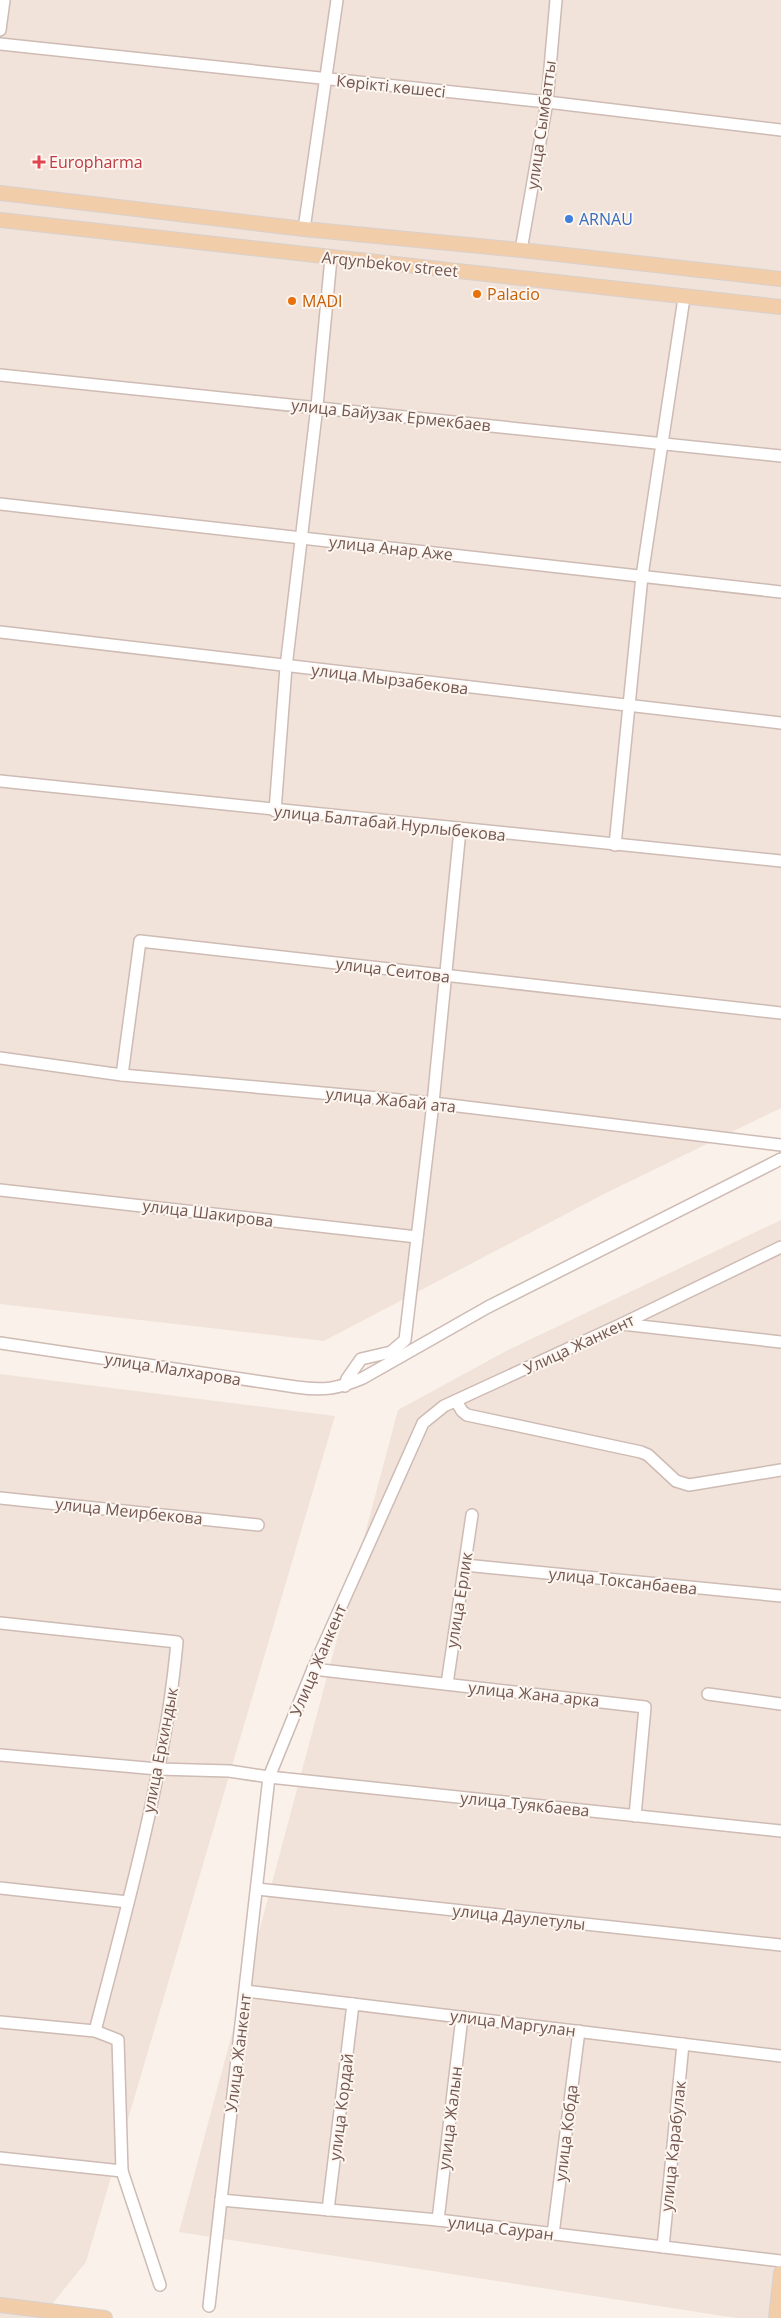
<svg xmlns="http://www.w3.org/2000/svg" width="781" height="2318" viewBox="0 0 781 2318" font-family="'Open Sans',sans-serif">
<rect width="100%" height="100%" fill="#faf2ea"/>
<g fill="#f1e3d9">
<polygon points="0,0 781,0 781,1108 604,1194 324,1341 0,1304"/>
<polygon points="781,1220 781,2318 736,2318 179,2232 398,1410 508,1350"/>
<polygon points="0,1374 335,1416 86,2262 41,2318 0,2318"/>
</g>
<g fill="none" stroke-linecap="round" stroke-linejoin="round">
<defs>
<g id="minor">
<polyline points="0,30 4,0"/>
<polyline points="0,44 547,102 781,130"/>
<polyline points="304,229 337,0"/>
<polyline points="521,250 547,102 556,0"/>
<polyline points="0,375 781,456"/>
<polyline points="0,504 781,592"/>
<polyline points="0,632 781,723"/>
<polyline points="0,781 781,861"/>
<polyline points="275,811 286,667 317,406 331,258"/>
<polyline points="615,845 642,576 684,298"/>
<polyline points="0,1058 122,1075 433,1103 781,1145"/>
<polyline points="122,1075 140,941 781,1013"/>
<polyline points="0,1190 417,1237"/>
<polyline points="622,1324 781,1342"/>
<path d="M0,1343L296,1387C324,1391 337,1389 363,1378L488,1307L781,1159"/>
<polyline points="345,1386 347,1379 361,1359 391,1352 405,1340 433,1103 460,830"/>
<polyline points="456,1401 462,1411 467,1415 641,1452 648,1455 676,1481 689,1485 781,1470"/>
<polyline points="0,1498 258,1525"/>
<polyline points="465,1565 781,1596"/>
<path d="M0,1623L177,1642C165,1774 128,1903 95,2031"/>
<polyline points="313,1669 645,1707 635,1816"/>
<polyline points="447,1684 472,1515"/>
<polyline points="708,1694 781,1704"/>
<polyline points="0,1755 158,1769 229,1771 269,1777 781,1831"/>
<polyline points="0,1888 128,1902"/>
<polyline points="257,1889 781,1945"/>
<polyline points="246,1991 781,2056"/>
<polyline points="0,2022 95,2031 118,2040 122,2171 160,2285"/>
<polyline points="0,2158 122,2171"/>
<polyline points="221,2200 438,2220 781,2261"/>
<polyline points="328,2210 353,2004"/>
<polyline points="438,2220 462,2017"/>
<polyline points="553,2234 579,2031"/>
<polyline points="663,2247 683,2044"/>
<polyline points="209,2306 269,1777 313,1669 423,1423 444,1406 622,1324 781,1247"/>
</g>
<g id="major">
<polyline points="0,193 304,229 521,250 781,279"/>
<polyline points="0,220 781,307"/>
<polyline points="0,2305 105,2318"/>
<polyline points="776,2318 781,2273"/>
</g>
</defs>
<use href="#minor" stroke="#cebbb4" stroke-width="14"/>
<use href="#major" stroke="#d8d0ce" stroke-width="16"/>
<use href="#minor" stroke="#fff" stroke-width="11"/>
<use href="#major" stroke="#f1cdaa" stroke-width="14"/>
</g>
<path fill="#e0444e" stroke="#fdf6f0" stroke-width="2" d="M36.5 154.5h5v5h5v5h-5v5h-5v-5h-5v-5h5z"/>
<circle fill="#3f7fe0" stroke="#fdf6f0" stroke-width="2" cx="569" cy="219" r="5"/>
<g fill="#e8710a" stroke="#fdf6f0" stroke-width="2">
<circle cx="477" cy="294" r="5"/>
<circle cx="292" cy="301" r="5"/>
</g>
<g text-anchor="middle" stroke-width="4" stroke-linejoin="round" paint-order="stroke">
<g font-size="16" fill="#735750" stroke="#fdf6f0">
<text transform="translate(391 86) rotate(6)" y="6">Көрікті көшесі</text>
<text transform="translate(541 125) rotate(-82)" y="6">улица Сымбатты</text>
<text transform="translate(390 264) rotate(6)" y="6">Arqynbekov street</text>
<text transform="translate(391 415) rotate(6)" y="6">улица Байузак Ермекбаев</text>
<text transform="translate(391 548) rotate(6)" y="6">улица Анар Аже</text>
<text transform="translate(390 679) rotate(7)" y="6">улица Мырзабекова</text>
<text transform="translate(390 823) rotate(6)" y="6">улица Балтабай Нурлыбекова</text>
<text transform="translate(393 970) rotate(7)" y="6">улица Сеитова</text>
<text transform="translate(391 1100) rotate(6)" y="6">улица Жабай ата</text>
<text transform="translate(208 1213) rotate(7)" y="6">улица Шакирова</text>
<text transform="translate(579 1344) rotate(-25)" y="6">Улица Жанкент</text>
<text transform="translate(173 1369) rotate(9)" y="6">улица Малхарова</text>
<text transform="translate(129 1511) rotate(6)" y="6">улица Меирбекова</text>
<text transform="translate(623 1581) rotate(6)" y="6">улица Токсанбаева</text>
<text transform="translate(459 1600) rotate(-81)" y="6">улица Ерлик</text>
<text transform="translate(318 1660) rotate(-67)" y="6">Улица Жанкент</text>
<text transform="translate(534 1694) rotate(6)" y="6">улица Жана арка</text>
<text transform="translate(160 1750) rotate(-79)" y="6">улица Еркиндык</text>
<text transform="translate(525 1804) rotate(6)" y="6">улица Туякбаева</text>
<text transform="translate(519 1917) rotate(6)" y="6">улица Даулетулы</text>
<text transform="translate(513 2023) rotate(7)" y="6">улица Маргулан</text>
<text transform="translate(238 2053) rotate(-83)" y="6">Улица Жанкент</text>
<text transform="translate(341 2107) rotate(-83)" y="6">улица Кордай</text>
<text transform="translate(450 2118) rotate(-83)" y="6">улица Жалын</text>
<text transform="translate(566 2133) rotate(-83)" y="6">улица Кобда</text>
<text transform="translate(673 2146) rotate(-84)" y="6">улица Карабулак</text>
<text transform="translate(501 2228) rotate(7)" y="6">улица Сауран</text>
</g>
<g font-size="16" fill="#be3a42" stroke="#fdf6f0" text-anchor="start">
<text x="49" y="168">Europharma</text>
</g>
<g font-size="16" fill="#366cbe" stroke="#fdf6f0" text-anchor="start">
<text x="579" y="225">ARNAU</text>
</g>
<g font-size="16" fill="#c56008" stroke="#fdf6f0" text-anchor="start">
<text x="487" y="300">Palacio</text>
<text x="302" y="307">MADI</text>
</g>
</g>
</svg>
